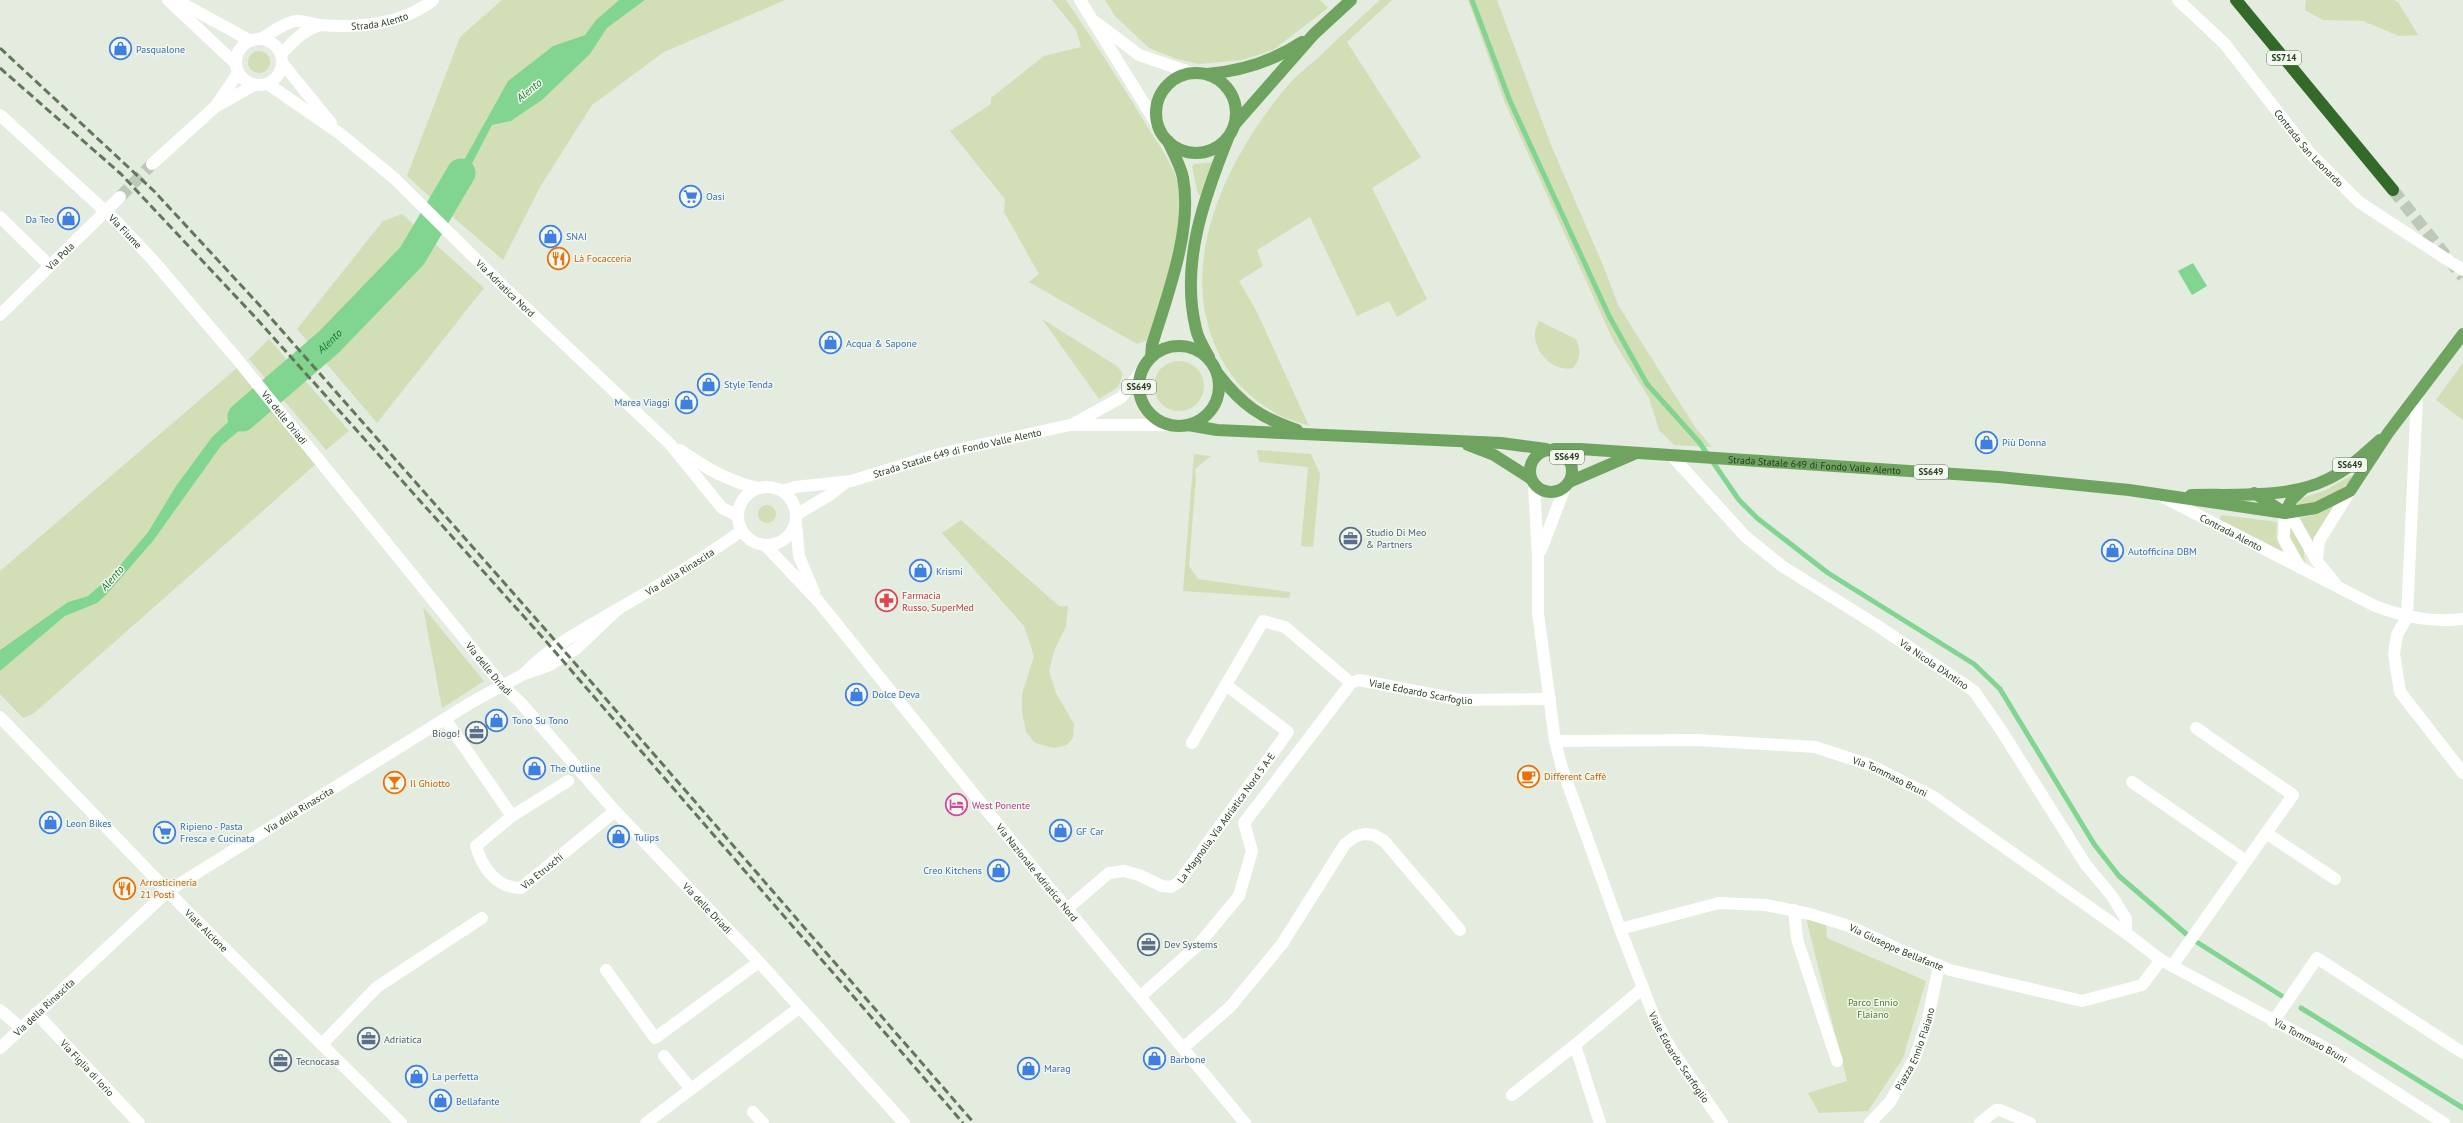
<svg xmlns="http://www.w3.org/2000/svg" width="2463" height="1123" viewBox="0 0 2463 1123" font-family="'PT Sans',sans-serif">
<rect width="100%" height="100%" fill="#e4ebdf"/>
<g fill="#d2deb6">
<polygon points="502,0 619,0 596,20 585,35 553,46 508,81 439,205 407,176 460,37"/>
<polygon points="645,0 785,0 664,52 592,105 540,187 503,260 447,212 492,125 511,121 542,100 590,54 607,28"/>
<path d="M1052,0H1066C1094,41 1121,83 1147,126C1159,145 1174,165 1179,188C1186,223 1162,295 1152,331L1148,340L1137,344L1029,282L1039,274L1004,212L1005,199L950,131L991,104V98L1044,56L1081,47L1076,30Z"/>
<polygon points="1105,0 1320,0 1328,8 1273,50 1242,60 1199,64 1177,59 1149,48 1115,16"/>
<path d="M1380,0H1392L1347,42L1421,157L1372,188L1427,299L1397,317L1389,301L1357,316L1310,217L1257,250L1263,266L1239,281L1256,310L1309,426C1300,422 1289,420 1281,416C1249,399 1228,377 1215,345C1177,256 1231,152 1289,84C1297,75 1308,66 1318,58C1338,38 1359,19 1380,0Z"/>
<polygon points="1468,0 1497,0 1551,145 1605,270 1618,305 1695,427 1712,447 1674,445 1659,430 1649,398 1614,342 1505,103"/>
<polygon points="2306,0 2394,0 2398,2 2418,35 2399,36 2363,21 2323,20 2305,10"/>
<circle cx="259" cy="62" r="11"/>
<polygon points="1215,162 1203,196 1198,194 1192,167 1194,164"/>
<polygon points="402,214 484,288 377,423 297,329 383,221"/>
<polygon points="1042,319 1117,366 1123,374 1118,387 1099,399"/>
<path d="M1539,321L1576,339C1581,351 1581,358 1573,368C1555,372 1536,355 1535,336C1534,332 1537,326 1539,321Z"/>
<polygon points="269,339 349,431 326,450 249,359"/>
<circle cx="1179" cy="386" r="25"/>
<polygon points="2463,363 2463,420 2436,400"/>
<polygon points="237,368 258,394 212,437 176,486 148,532 111,576 88,596 68,602 0,650 0,571"/>
<polygon points="268,406 317,463 33,714 23,718 0,694 0,671 65,616 79,610 135,562 153,541 221,446"/>
<polygon points="1257,450 1311,454 1320,474 1313,547 1301,546 1308,467 1259,462"/>
<polygon points="1194,454 1211,456 1195,469 1196,477 1189,566 1198,579 1290,592 1289,598 1183,591"/>
<path d="M2352,475C2346,494 2312,507 2293,508L2297,500L2326,490Z"/>
<circle cx="767" cy="514" r="9"/>
<polygon points="2334,506 2313,542 2300,518 2318,514"/>
<polygon points="2222,515 2277,522 2276,538 2285,557 2219,520"/>
<polygon points="961,520 1059,606 1068,606 1066,626 1054,651 1049,671 1056,693 1074,724 1073,738 1067,745 1054,748 1035,743 1026,732 1022,711 1022,694 1034,656 1024,626 942,533"/>
<polygon points="2289,523 2303,546 2305,562 2291,545 2286,524"/>
<polygon points="423,607 484,681 442,708"/>
<polygon points="1806,918 1826,922 1827,938 1926,981 1903,1058 1868,1111 1819,1113 1808,1093 1847,1081"/>
</g>
<g fill="#82d491">
<polygon points="619,0 645,0 607,28 590,54 542,100 511,121 492,125 447,212 439,205 508,81 553,46 585,35 596,20"/>
<polygon points="2193,263 2207,286 2192,295 2178,271"/>
<polygon points="291,365 304,379 289,387 279,395 270,384"/>
<polygon points="258,394 268,406 221,446 153,541 106,595 97,603 65,616 0,671 0,650 68,602 88,596 111,576 148,532 176,486 212,437"/>
</g>
<g fill="none" stroke-linecap="round" stroke-linejoin="round">
<g stroke="#82d491" stroke-width="5">
<polyline points="1472,0 1510,101 1609,316 1647,384 1699,442 1739,500 1757,518 1828,573 1974,664 2000,689 2094,844 2119,876 2192,939 2285,998"/>
<polyline points="2301,1008 2463,1108"/>
</g>
<path stroke="#82d491" stroke-width="29" id="s1" d="M242,417L329,342L412,256L461,173"/>
<polyline stroke="#bec8b9" stroke-width="12" stroke-dasharray="12 6" stroke-linecap="butt" points="120,197 152,164"/>
<polyline stroke="#bec8b9" stroke-width="12" stroke-dasharray="12 6" stroke-linecap="butt" points="2393,190 2463,277"/>
<g stroke="#fff" stroke-width="12">
<polyline points="1080,0 1158,126"/>
<path id="s2" d="M2178,0L2224,43L2309,152L2359,202L2463,270"/>
<polyline points="1097,23 1139,55 1192,73"/>
<path id="s3" d="M260,39C270,34 285,22 296,21C303,20 312,24 320,25C360,28 401,25 433,0"/>
<path d="M281,54C294,41 302,31 320,25"/>
<path id="s4" d="M0,115L116,221L151,258L237,359L502,685L520,702L615,811L759,962L904,1123"/>
<polyline points="0,217 50,266"/>
<polyline points="2417,396 2407,617 2397,635 2394,654 2400,692 2463,773"/>
<path id="s5" d="M1672,456L1745,536L1782,566L1878,626L1974,691L2001,730L2086,865L2112,896L2126,919V933"/>
<path id="s6" d="M1534,485L1538,556V613L1555,741L1562,768L1620,929L1655,1019L1671,1049L1722,1123"/>
<polyline points="1541,550 1565,487"/>
<polyline points="445,719 512,816"/>
<path id="s7" d="M1555,741L1697,740L1815,747L1870,765L1932,796L2126,933L2161,960L2335,1053L2444,1123"/>
<path id="s8" d="M1192,743L1263,621L1285,627L1351,683L1359,680L1461,700L1550,699"/>
<path id="s9" d="M568,781L512,816L476,846C482,867 496,888 521,888L615,811"/>
<polyline points="2132,782 2246,861"/>
<polyline points="2266,833 2335,879"/>
<path id="s10" d="M1068,908L1109,873L1124,871L1139,875L1162,886L1171,887L1179,882L1288,732L1226,685"/>
<polyline points="1794,910 1797,939 1837,1061"/>
<path id="s11" d="M1620,929L1719,903L1766,905L1810,914L1849,926L1898,949L1950,970L2082,1001L2142,985L2161,960"/>
<polyline points="2172,966 2293,795 2196,728"/>
<polyline points="606,970 655,1038 759,962"/>
<polyline points="1141,996 1199,944 1239,896 1252,851 1244,823 1351,683"/>
<polyline points="0,1010 21,1028"/>
<path id="s12" d="M36,1013L139,1123"/>
<polyline points="2273,1022 2317,958 2463,1053"/>
<polyline points="322,1044 377,987 482,918"/>
<polyline points="1575,1045 1600,1123"/>
<path id="s13" d="M0,1048L168,891"/>
<polyline points="1183,1048 1230,1007 1282,944 1345,844 1356,836 1365,834 1374,835 1384,841 1460,930"/>
<polyline points="664,1056 691,1089"/>
<polyline points="1512,1095 1575,1045 1643,988"/>
<polyline points="753,1112 763,1123"/>
<polyline points="646,1123 799,1008"/>
<path id="s14" d="M1870,1123L1890,1102L1914,1060L1928,1019L1939,965"/>
<polyline points="1980,1123 1996,1110 2000,1110 2030,1123"/>
</g>
<g stroke="#fff" stroke-width="12">
<polyline points="168,0 236,64"/>
<polyline points="176,0 251,41"/>
<circle cx="259" cy="62" r="23"/>
<polyline points="283,64 331,123"/>
<path id="s15" d="M268,84L339,133L394,178L504,287L670,444L722,508L737,515"/>
<polyline points="215,107 238,73"/>
<polyline points="152,164 215,107 254,85"/>
<path id="s16" d="M0,315L120,197"/>
<polyline points="1073,424 1122,397 1142,370"/>
<path d="M680,450C706,468 727,481 758,488"/>
<circle cx="767" cy="516" r="29"/>
<path id="s17" d="M783,491L795,487L851,481L939,454L1070,425H1168"/>
<path id="s18" d="M2161,496L2375,606C2404,617 2432,623 2463,619"/>
<polyline points="2285,513 2295,523 2317,561 2335,583"/>
<polyline points="2285,513 2284,539 2300,568"/>
<polyline points="796,515 831,494 845,483"/>
<polyline points="796,523 799,556 814,592"/>
<path id="s19" d="M765,545L819,602L1043,880L1245,1123"/>
<polyline points="2317,560 2319,541 2350,491"/>
<path id="s20" d="M526,672C553,644 585,629 618,609C660,585 702,559 741,531"/>
<path id="s21" d="M0,717L183,907L401,1123"/>
<path id="s22" d="M168,891L472,702L524,674L550,665L577,648L617,610"/>
</g>
<g stroke="#6fa460" stroke-width="12">
<circle cx="1196" cy="113" r="40"/>
<path d="M1207,74C1242,71 1272,62 1302,42"/>
<polyline points="1235,124 1314,34 1351,0"/>
<circle cx="1179" cy="386" r="40"/>
<path d="M1151,357L1152,345C1167,296 1193,229 1183,178C1181,166 1173,153 1168,141"/>
<path d="M1209,357C1204,348 1198,339 1196,329C1180,264 1204,198 1228,138"/>
<path d="M1218,374C1242,405 1261,418 1297,430"/>
<polyline points="1188,425 1217,430 1501,443 1546,449"/>
<polyline points="1468,445 1494,455 1530,478"/>
<path id="s23" d="M1554,449H1580L1999,477L2129,490L2285,513L2316,508L2350,491L2388,433L2463,334"/>
<circle cx="1551" cy="471" r="21"/>
<polyline points="1569,482 1634,454"/>
<polyline points="2254,493 2285,513"/>
<path d="M2191,495C2235,494 2288,499 2328,479C2348,470 2364,454 2380,440"/>
<polyline points="2285,513 2292,499 2304,488"/>
</g>
<polyline stroke="#346a29" stroke-width="12" points="2236,0 2393,190"/>
<g stroke="#607859" stroke-width="3" stroke-dasharray="8 4" stroke-linecap="butt">
<polyline points="0,48 154,191 262,308 573,661 974,1123"/>
<polyline points="0,68 121,174 255,317 544,639 963,1123"/>
</g>
</g>
<defs>
<symbol id="shop-ring" viewBox="-11 -11 22 22"><circle r="9.5" fill="#f3f8ef" stroke="#3f7fe0" stroke-width="1.5"/><path d="M-5-2.5h2.3a2.7 3.5 0 0 1 5.4 0H5L5.5 6h-11ZM-1.5-2.5h3a1.5 2.3 0 0 0-3 0Z" fill="#3f7fe0"/></symbol>
<symbol id="supermarket-ring" viewBox="-11 -11 22 22"><circle r="9.5" fill="#f3f8ef" stroke="#3f7fe0" stroke-width="1.5"/><path d="M-6-5.5h2.5l.6 2H6L4.5 2H-2.5L-4.4-4H-6ZM-1.5 3.2a1.3 1.3 0 1 0 .1 0ZM3 3.2a1.3 1.3 0 1 0 .1 0Z" fill="#3f7fe0"/></symbol>
<symbol id="restaurant-ring" viewBox="-11 -11 22 22"><circle r="9.5" fill="#f3f8ef" stroke="#e8710a" stroke-width="1.5"/><path d="M-5-6h1v4h1v-4h1v4h1v-4h1v5L-1.5 .5V6h-2V.5L-5-1ZM5-6V6H3V1.5H1.5Q1.5-4 5-6Z" fill="#e8710a"/></symbol>
<symbol id="office-ring" viewBox="-11 -11 22 22"><circle r="9.5" fill="#f3f8ef" stroke="#5c6f8a" stroke-width="1.5"/><path d="M-6-3h4V-5.5h4V-3h4V5H-6ZM-1-4.5V-3h2v-1.5ZM-6 0V1H6V0Z" fill="#5c6f8a"/></symbol>
<symbol id="pharmacy-ring" viewBox="-11 -11 22 22"><circle r="9.5" fill="#f3f8ef" stroke="#e0444e" stroke-width="1.5"/><path d="M-2-6h4v4h4v4h-4v4h-4v-4h-4v-4h4Z" fill="#e0444e"/></symbol>
<symbol id="cafe-ring" viewBox="-11 -11 22 22"><circle r="9.5" fill="#f3f8ef" stroke="#e8710a" stroke-width="1.5"/><path d="M-5.5-4.5H6V0H3Q3 3.5 0 3.5H-2.5Q-5.5 3.5-5.5 0ZM3-3.2v2h1.7v-2ZM-6 4.5H4V6H-6Z" fill="#e8710a"/></symbol>
<symbol id="bar-ring" viewBox="-11 -11 22 22"><circle r="9.5" fill="#f3f8ef" stroke="#e8710a" stroke-width="1.5"/><path d="M-6-5H6L.8 .8V4.5H3.5V6h-7V4.5H-.8V.8Z" fill="#e8710a"/></symbol>
<symbol id="hotel-ring" viewBox="-11 -11 22 22"><circle r="9.5" fill="#f3f8ef" stroke="#d1479c" stroke-width="1.5"/><path d="M-6-4.5h1.5V1H6V5H4.5V3h-9V5H-6ZM-4 0a1.8 1.8 0 1 1 3.6 0ZM.5 0V-2.5h3Q6-2.5 6 0Z" fill="#d1479c"/></symbol>
</defs>
<g fill-rule="evenodd">
<use href="#shop-ring" x="108" y="36" width="25" height="25"/>
<use href="#supermarket-ring" x="678" y="184" width="25" height="25"/>
<use href="#shop-ring" x="56" y="206" width="25" height="25"/>
<use href="#shop-ring" x="538" y="224" width="25" height="25"/>
<use href="#restaurant-ring" x="546" y="246" width="25" height="25"/>
<use href="#shop-ring" x="818" y="330" width="25" height="25"/>
<use href="#shop-ring" x="696" y="372" width="25" height="25"/>
<use href="#shop-ring" x="674" y="390" width="25" height="25"/>
<use href="#shop-ring" x="1974" y="430" width="25" height="25"/>
<use href="#office-ring" x="1338" y="526" width="25" height="25"/>
<use href="#shop-ring" x="2100" y="538" width="25" height="25"/>
<use href="#shop-ring" x="908" y="558" width="25" height="25"/>
<use href="#pharmacy-ring" x="874" y="588" width="25" height="25"/>
<use href="#shop-ring" x="844" y="682" width="25" height="25"/>
<use href="#shop-ring" x="484" y="708" width="25" height="25"/>
<use href="#office-ring" x="464" y="720" width="25" height="25"/>
<use href="#shop-ring" x="522" y="756" width="25" height="25"/>
<use href="#cafe-ring" x="1516" y="764" width="25" height="25"/>
<use href="#bar-ring" x="382" y="770" width="25" height="25"/>
<use href="#hotel-ring" x="944" y="792" width="25" height="25"/>
<use href="#shop-ring" x="38" y="810" width="25" height="25"/>
<use href="#shop-ring" x="1048" y="818" width="25" height="25"/>
<use href="#supermarket-ring" x="152" y="820" width="25" height="25"/>
<use href="#shop-ring" x="606" y="824" width="25" height="25"/>
<use href="#shop-ring" x="986" y="858" width="25" height="25"/>
<use href="#restaurant-ring" x="112" y="876" width="25" height="25"/>
<use href="#office-ring" x="1136" y="932" width="25" height="25"/>
<use href="#office-ring" x="356" y="1026" width="25" height="25"/>
<use href="#shop-ring" x="1142" y="1046" width="25" height="25"/>
<use href="#office-ring" x="268" y="1048" width="25" height="25"/>
<use href="#shop-ring" x="1016" y="1056" width="25" height="25"/>
<use href="#shop-ring" x="404" y="1064" width="25" height="25"/>
<use href="#shop-ring" x="428" y="1088" width="25" height="25"/>
</g>
<g text-anchor="middle" stroke-width="3" stroke-linejoin="round" paint-order="stroke">
<g fill="#f3f8ef" stroke="#64745d" stroke-width="1">
<rect x="2267" y="51" width="34" height="14" rx="3"/>
<rect x="1122" y="380" width="34" height="14" rx="3"/>
<rect x="1550" y="450" width="34" height="14" rx="3"/>
<rect x="2333" y="458" width="34" height="14" rx="3"/>
<rect x="1914" y="465" width="34" height="14" rx="3"/>
</g>
<g font-size="9" font-weight="bold" fill="#263c1f">
<text x="2284" y="61">SS714</text>
<text x="1139" y="390">SS649</text>
<text x="1567" y="460">SS649</text>
<text x="2350" y="468">SS649</text>
<text x="1931" y="475">SS649</text>
</g>
<g font-size="10" fill="#263c1f" stroke="#f3f8ef">
<text dy="4" stroke="none"><textPath href="#s3" startOffset="125">Strada Alento</textPath></text>
<text dy="4" stroke="none"><textPath href="#s2" startOffset="198">Contrada San Leonardo</textPath></text>
<text dy="4" stroke="none"><textPath href="#s4" startOffset="171">Via Fiume</textPath></text>
<text dy="4" stroke="none"><textPath href="#s16" startOffset="84">Via Pola</textPath></text>
<text dy="4" stroke="none"><textPath href="#s15" startOffset="314">Via Adriatica Nord</textPath></text>
<text dy="4" stroke="none"><textPath href="#s4" startOffset="416">Via delle Driadi</textPath></text>
<text dy="4" stroke="none"><textPath href="#s17" startOffset="179">Strada Statale 649 di Fondo Valle Alento</textPath></text>
<text dy="4" stroke="none"><textPath href="#s23" startOffset="261">Strada Statale 649 di Fondo Valle Alento</textPath></text>
<text dy="4" stroke="none"><textPath href="#s18" startOffset="79">Contrada Alento</textPath></text>
<text dy="4" stroke="none"><textPath href="#s20" startOffset="184">Via della Rinascita</textPath></text>
<text dy="4" stroke="none"><textPath href="#s5" startOffset="337">Via Nicola D'Antino</textPath></text>
<text dy="4" stroke="none"><textPath href="#s4" startOffset="740">Via delle Driadi</textPath></text>
<text dy="4" stroke="none"><textPath href="#s8" startOffset="322">Viale Edoardo Scarfoglio</textPath></text>
<text dy="4" stroke="none"><textPath href="#s7" startOffset="341">Via Tommaso Bruni</textPath></text>
<text dy="4" stroke="none"><textPath href="#s22" startOffset="154">Via della Rinascita</textPath></text>
<text dy="4" stroke="none"><textPath href="#s10" startOffset="208">La Magnolia, Via Adriatica Nord 5 A-E</textPath></text>
<text dy="4" stroke="none"><textPath href="#s9" startOffset="206">Via Etruschi</textPath></text>
<text dy="4" stroke="none"><textPath href="#s19" startOffset="426">Via Nazionale Adriatica Nord</textPath></text>
<text dy="4" stroke="none"><textPath href="#s4" startOffset="1064">Via delle Driadi</textPath></text>
<text dy="4" stroke="none"><textPath href="#s21" startOffset="297">Viale Alcione</textPath></text>
<text dy="4" stroke="none"><textPath href="#s11" startOffset="287">Via Giuseppe Bellafante</textPath></text>
<text dy="4" stroke="none"><textPath href="#s13" startOffset="60">Via della Rinascita</textPath></text>
<text dy="4" stroke="none"><textPath href="#s7" startOffset="839">Via Tommaso Bruni</textPath></text>
<text dy="4" stroke="none"><textPath href="#s14" startOffset="88">Piazza Ennio Flaiano</textPath></text>
<text dy="4" stroke="none"><textPath href="#s6" startOffset="598">Viale Edoardo Scarfoglio</textPath></text>
<text dy="4" stroke="none"><textPath href="#s12" startOffset="75">Via Figlia di Iorio</textPath></text>
</g>
<g font-size="10" fill="#366cbe" stroke="#f3f8ef" text-anchor="start">
<text x="136" y="53">Pasqualone</text>
<text x="706" y="200">Oasi</text>
<text x="54" y="223" text-anchor="end">Da Teo</text>
<text x="566" y="240">SNAI</text>
<text x="846" y="347">Acqua &amp; Sapone</text>
<text x="724" y="388">Style Tenda</text>
<text x="670" y="406" text-anchor="end">Marea Viaggi</text>
<text x="2002" y="446">Più Donna</text>
<text x="2128" y="555">Autofficina DBM</text>
<text x="936" y="575">Krismi</text>
<text x="872" y="698">Dolce Deva</text>
<text x="512" y="724">Tono Su Tono</text>
<text x="550" y="772">The Outline</text>
<text x="66" y="827">Leon Bikes</text>
<text x="180" y="830">Ripieno - Pasta<tspan x="180" dy="12">Fresca e Cucinata</tspan></text>
<text x="1076" y="835">GF Car</text>
<text x="634" y="841">Tulips</text>
<text x="982" y="874" text-anchor="end">Creo Kitchens</text>
<text x="1170" y="1063">Barbone</text>
<text x="1044" y="1072">Marag</text>
<text x="432" y="1080">La perfetta</text>
<text x="456" y="1105">Bellafante</text>
</g>
<g font-size="10" fill="#c56008" stroke="#f3f8ef" text-anchor="start">
<text x="574" y="262">Là Focacceria</text>
<text x="1544" y="780">Different Caffè</text>
<text x="410" y="787">Il Ghiotto</text>
<text x="140" y="886">Arrosticineria<tspan x="140" dy="12">21 Posti</tspan></text>
</g>
<g font-size="10" fill="#4e5e75" stroke="#f3f8ef" text-anchor="start">
<text x="1366" y="536">Studio Di Meo<tspan x="1366" dy="12">&amp; Partners</tspan></text>
<text x="460" y="737" text-anchor="end">Biogo!</text>
<text x="1164" y="948">Dev Systems</text>
<text x="384" y="1043">Adriatica</text>
<text x="296" y="1065">Tecnocasa</text>
</g>
<g font-size="10" fill="#be3a42" stroke="#f3f8ef" text-anchor="start">
<text x="902" y="599">Farmacia<tspan x="902" dy="12">Russo, SuperMed</tspan></text>
</g>
<g font-size="10" fill="#b23c85" stroke="#f3f8ef" text-anchor="start">
<text x="972" y="809">West Ponente</text>
</g>
<g font-size="10" fill="#547527" stroke="#f3f8ef">
<text x="1873" y="1006">Parco Ennio<tspan x="1873" dy="12">Flaiano</tspan></text>
</g>
<g font-size="11" font-style="italic" fill="#167b2a" stroke="#f3f8ef">
<text transform="translate(529 90) rotate(-39)" y="4">Alento</text>
<text dy="4" stroke="none"><textPath href="#s1" startOffset="116">Alento</textPath></text>
<text transform="translate(112 578) rotate(-49)" y="4">Alento</text>
</g>
</g>
</svg>
